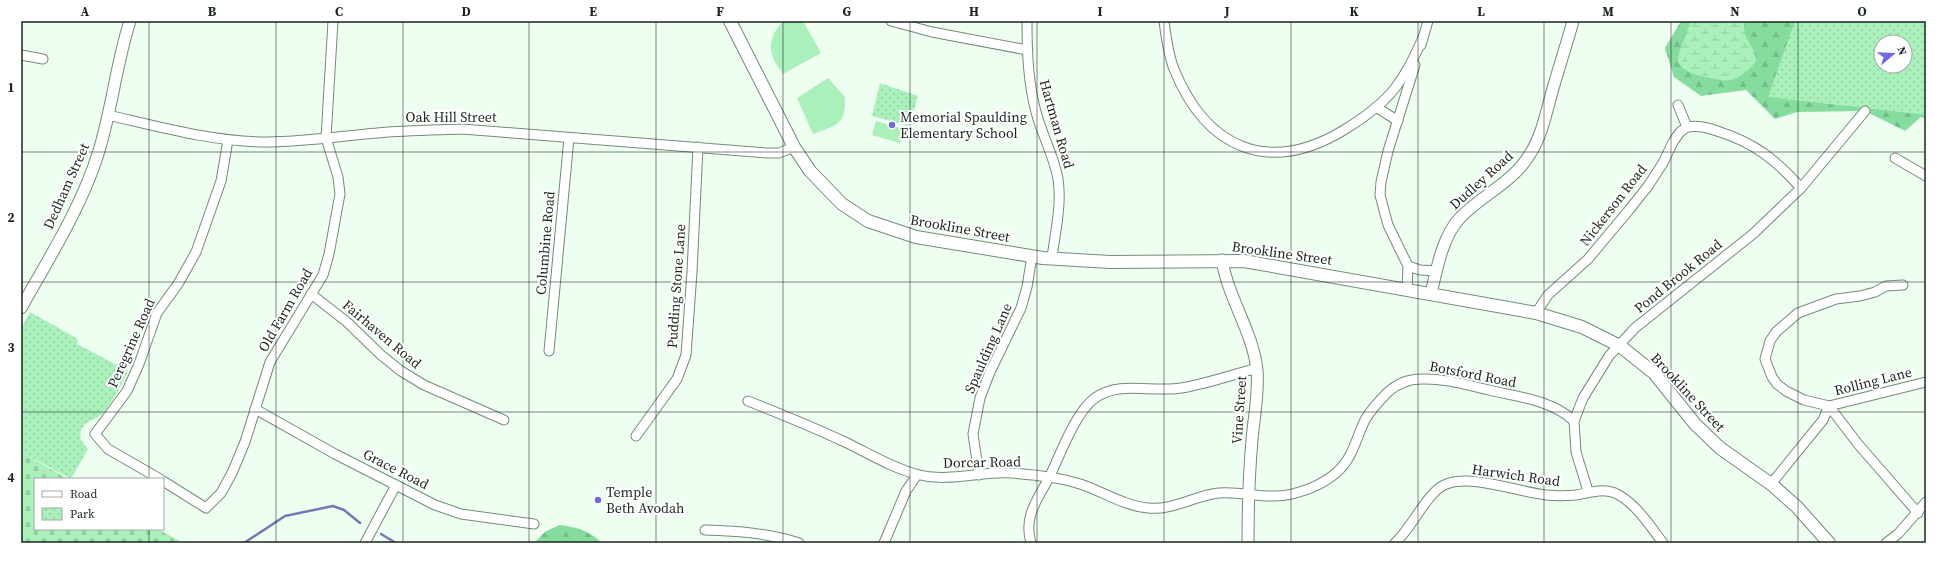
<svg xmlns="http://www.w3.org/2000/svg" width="1947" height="564" viewBox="0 0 1947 564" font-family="'Source Serif 4',serif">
<defs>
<pattern id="forest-firs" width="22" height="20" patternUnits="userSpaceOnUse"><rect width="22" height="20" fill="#86dc9e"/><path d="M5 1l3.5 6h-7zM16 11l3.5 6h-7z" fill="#73bd88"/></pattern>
<pattern id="wetland-marsh" width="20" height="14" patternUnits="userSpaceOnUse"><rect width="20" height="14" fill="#a9f0bb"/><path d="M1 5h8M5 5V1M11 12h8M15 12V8" fill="none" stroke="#91cea0"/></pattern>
<pattern id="cemetery-stones" width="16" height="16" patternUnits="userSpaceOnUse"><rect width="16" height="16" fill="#a9f0bb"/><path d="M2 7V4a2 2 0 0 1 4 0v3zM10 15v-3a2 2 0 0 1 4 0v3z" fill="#91cea0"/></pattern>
<pattern id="park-dots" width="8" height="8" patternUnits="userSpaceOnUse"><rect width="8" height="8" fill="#a9f0bb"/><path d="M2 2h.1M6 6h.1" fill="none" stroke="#91cea0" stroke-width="1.8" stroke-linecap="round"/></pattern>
</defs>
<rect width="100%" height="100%" fill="#eefff1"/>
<g fill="#a9f0bb">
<path d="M785,21H803L821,53L783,74C779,68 773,61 772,54C768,43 775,27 785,21Z"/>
<path d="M828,78L845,97C846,125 837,125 813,134L797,98Z"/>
<polygon points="876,121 904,129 900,143 872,135"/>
</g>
<g fill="url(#forest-firs)">
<polygon points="1681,21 1863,21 1846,46 1926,101 1926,119 1921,117 1905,131 1865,111 1797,112 1775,119 1746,90 1701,96 1674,77 1665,48"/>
<path d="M560,525C579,528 588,530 602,543H534L546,531Z"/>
</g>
<path fill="url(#wetland-marsh)" d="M1691,21H1745C1741,40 1755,45 1756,59C1756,63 1752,66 1749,69C1736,82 1729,82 1710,78C1699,76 1684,73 1678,62V56Z"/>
<polygon fill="url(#cemetery-stones)" points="21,452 68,479 35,479 35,529 158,529 183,543 21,543"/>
<g fill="url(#park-dots)" fill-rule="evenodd">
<path d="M1795,21H1926V115L1768,97ZM1881,42H1905V66H1881Z"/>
<polygon points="880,83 918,96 909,126 872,116"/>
<path d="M30,312L78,339L77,344L128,371C121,386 112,404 101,415C95,420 87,420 83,427C80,431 80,435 81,440L88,449L71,479L21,452V328Z"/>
</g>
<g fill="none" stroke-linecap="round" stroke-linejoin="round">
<g stroke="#7678b1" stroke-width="2.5">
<polyline points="381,534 396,543"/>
<polyline points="244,543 285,516 333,506 344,510 360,523"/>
</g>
<defs>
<g id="minor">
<polyline points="891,21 932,32 1027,50"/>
<path d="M1027,21C1027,52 1028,82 1036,112C1042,135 1054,156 1058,179C1062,205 1055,233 1052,258"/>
<path d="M1164,21C1166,36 1168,54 1174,69C1206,148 1268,176 1344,130C1362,119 1382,105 1395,88C1407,73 1414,57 1422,40"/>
<polyline points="1421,45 1428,21"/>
<polyline points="21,55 43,59"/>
<polyline points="1376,107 1398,121"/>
<path d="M108,115C160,127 214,142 267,142C304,142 341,136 377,133C405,130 434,130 462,129L766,153H779L794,147"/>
<path d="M1687,127C1699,125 1709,128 1720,132C1755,143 1777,161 1801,188"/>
<polyline points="1895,158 1926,176"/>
<polyline points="1408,266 1420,270 1437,271"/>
<polyline points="1903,285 1886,286 1875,292 1860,296 1836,299 1798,313 1776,332 1770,341 1765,359 1772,377 1777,384 1786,391 1804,400 1829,406 1858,444 1918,513"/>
<polyline points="1407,290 1408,266 1388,225 1380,195 1381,182 1388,151 1415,65"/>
<polyline points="311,294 347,322 381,355 401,371 424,385 504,420"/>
<polyline points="1536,313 1548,295 1588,259 1629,210 1648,186 1663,163 1673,142 1680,132 1687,127 1678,105"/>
<polyline points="549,351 569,138"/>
<path d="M748,401C781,414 813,427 845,442C868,453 892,468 916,474C948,483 980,471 1012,473C1034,475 1059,477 1080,484C1102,491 1124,506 1148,508C1172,511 1196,495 1219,493C1244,491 1268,500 1292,494C1308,490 1325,483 1337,472C1353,458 1356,438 1365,420C1371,409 1379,401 1388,392C1397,384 1409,379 1421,379C1444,378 1467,385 1489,390C1518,397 1552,400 1574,421"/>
<polyline points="255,409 335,454 435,505 461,514 534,524"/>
<polyline points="636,436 677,379 686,355 692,272 698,147"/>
<polyline points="979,475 973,434 980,398 990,372 1021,308 1027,287 1032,256"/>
<polyline points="160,479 108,449 95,434 127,391 139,364 157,313 178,284 196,252 221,181 228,140"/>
<polyline points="163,481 206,508 221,493 232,473 245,442 270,362 323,275 329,254 340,194 338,177 326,138 333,21"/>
<polyline points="1771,484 1823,420 1829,406 1926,382"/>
<polyline points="1588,491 1576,452 1574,421 1583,398 1609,356 1635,328 1753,234 1801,188 1865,111"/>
<path d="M705,530C738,531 768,533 799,543"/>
<polyline points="365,543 396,485"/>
<polyline points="884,543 906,491 917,475"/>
<path d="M1031,543C1023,516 1038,499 1050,476C1060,455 1076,411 1095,398C1120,380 1152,393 1181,388C1206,384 1232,375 1257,368"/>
<path d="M1395,543C1411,529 1427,493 1444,485C1471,473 1517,492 1546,495C1556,496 1566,496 1576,495C1589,493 1601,488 1615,493C1635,502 1650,526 1663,543"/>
<polyline points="1886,543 1898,534 1926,502"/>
</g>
<g id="tertiary">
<path d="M1222,260C1228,298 1253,332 1257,370C1259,394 1254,416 1252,440C1249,474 1248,508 1248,543"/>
<path d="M1431,293C1437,269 1442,238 1459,219C1481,195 1513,183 1530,154C1543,134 1547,108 1554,85C1560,64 1567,43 1573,21"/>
<path d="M21,308C49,258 81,208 98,154C112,110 116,64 130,21"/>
</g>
<polyline id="secondary" points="730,21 794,147 810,171 842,204 868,221 916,237 1043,258 1110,262 1244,261 1536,313 1582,327 1620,346 1654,373 1695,424 1720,448 1771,484 1797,507 1829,543"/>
</defs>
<use href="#minor" stroke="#728c78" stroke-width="11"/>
<use href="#tertiary" stroke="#728c78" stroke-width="13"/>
<use href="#secondary" stroke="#728c78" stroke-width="14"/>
<use href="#minor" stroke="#fff" stroke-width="9"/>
<use href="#tertiary" stroke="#fff" stroke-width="11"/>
<use href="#secondary" stroke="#fff" stroke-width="12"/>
</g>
<path fill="none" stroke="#1a251d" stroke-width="1" stroke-opacity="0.55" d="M149,21V479M276,21V543M403,21V543M529,21V543M656,21V543M783,21V543M910,21V543M1037,21V543M1164,21V543M1291,21V543M1418,21V543M1544,21V543M1671,21V543M1798,21V543M21,152H1926M21,282H1926M21,412H1926M149,529V543"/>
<g fill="#7368e3" stroke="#fff" stroke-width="1.5">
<circle cx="892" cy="125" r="4"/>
<circle cx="598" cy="500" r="4"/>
</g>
<g text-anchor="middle" stroke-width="4" stroke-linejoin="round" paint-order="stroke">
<g font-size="14" fill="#1a251d" stroke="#fff">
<text x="451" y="122">Oak Hill Street</text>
<text transform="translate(1057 124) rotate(74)" y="5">Hartman Road</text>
<text transform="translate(1481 180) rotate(-42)" y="5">Dudley Road</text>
<text transform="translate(66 186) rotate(-66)" y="5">Dedham Street</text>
<text transform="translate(1613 205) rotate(-52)" y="5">Nickerson Road</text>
<text transform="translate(960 228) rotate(10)" y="5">Brookline Street</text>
<text transform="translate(545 243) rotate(-85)" y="5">Columbine Road</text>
<text transform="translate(1282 253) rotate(8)" y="5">Brookline Street</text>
<text transform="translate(1678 276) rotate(-39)" y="5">Pond Brook Road</text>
<text transform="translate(676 286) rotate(-86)" y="5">Pudding Stone Lane</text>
<text transform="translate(285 310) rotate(-60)" y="5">Old Farm Road</text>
<text transform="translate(382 334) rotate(40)" y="5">Fairhaven Road</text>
<text transform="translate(131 343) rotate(-66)" y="5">Peregrine Road</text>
<text transform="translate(988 348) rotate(-66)" y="5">Spaulding Lane</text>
<text transform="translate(1473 374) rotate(11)" y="5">Botsford Road</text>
<text transform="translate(1873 381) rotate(-14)" y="5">Rolling Lane</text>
<text transform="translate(1688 392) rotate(47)" y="5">Brookline Street</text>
<text transform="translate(1239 410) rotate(-86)" y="5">Vine Street</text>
<text transform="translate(982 462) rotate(-1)" y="5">Dorcar Road</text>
<text transform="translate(396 469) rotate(27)" y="5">Grace Road</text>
<text transform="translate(1516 475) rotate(8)" y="5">Harwich Road</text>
</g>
<g font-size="14" fill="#1a251d" stroke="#fff" text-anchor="start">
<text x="900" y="122">Memorial Spaulding<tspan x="900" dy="16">Elementary School</tspan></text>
<text x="606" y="497">Temple<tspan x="606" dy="16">Beth Avodah</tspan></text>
</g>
</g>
<rect width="1947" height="564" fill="none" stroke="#ffffff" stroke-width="44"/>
<rect x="34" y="478" width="130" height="52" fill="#ffffff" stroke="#a3a8a5"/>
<rect x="42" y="491" width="20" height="6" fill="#ffffff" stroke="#a3a8a5"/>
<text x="70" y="498" font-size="12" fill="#1a251d">Road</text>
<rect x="42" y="508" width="20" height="12" fill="url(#park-dots)" stroke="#a3a8a5"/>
<text x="70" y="518" font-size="12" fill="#1a251d">Park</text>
<g transform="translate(1893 54) rotate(71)"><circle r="19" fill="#ffffff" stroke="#a3a8a5"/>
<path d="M0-3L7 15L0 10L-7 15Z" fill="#7368e3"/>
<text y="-6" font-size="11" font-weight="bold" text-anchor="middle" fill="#1a251d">N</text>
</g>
<rect x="22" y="22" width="1903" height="520" fill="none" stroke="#1a251d" stroke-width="1.5"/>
<g font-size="13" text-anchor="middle" font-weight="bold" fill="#1a251d">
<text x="85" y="16">A</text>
<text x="212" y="16">B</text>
<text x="339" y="16">C</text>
<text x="466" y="16">D</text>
<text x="593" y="16">E</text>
<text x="720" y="16">F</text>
<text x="847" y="16">G</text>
<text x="974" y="16">H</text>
<text x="1100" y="16">I</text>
<text x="1227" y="16">J</text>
<text x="1354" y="16">K</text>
<text x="1481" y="16">L</text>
<text x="1608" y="16">M</text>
<text x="1735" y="16">N</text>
<text x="1862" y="16">O</text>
<text x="11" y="92">1</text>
<text x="11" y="222">2</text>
<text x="11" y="352">3</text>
<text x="11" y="482">4</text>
</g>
</svg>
